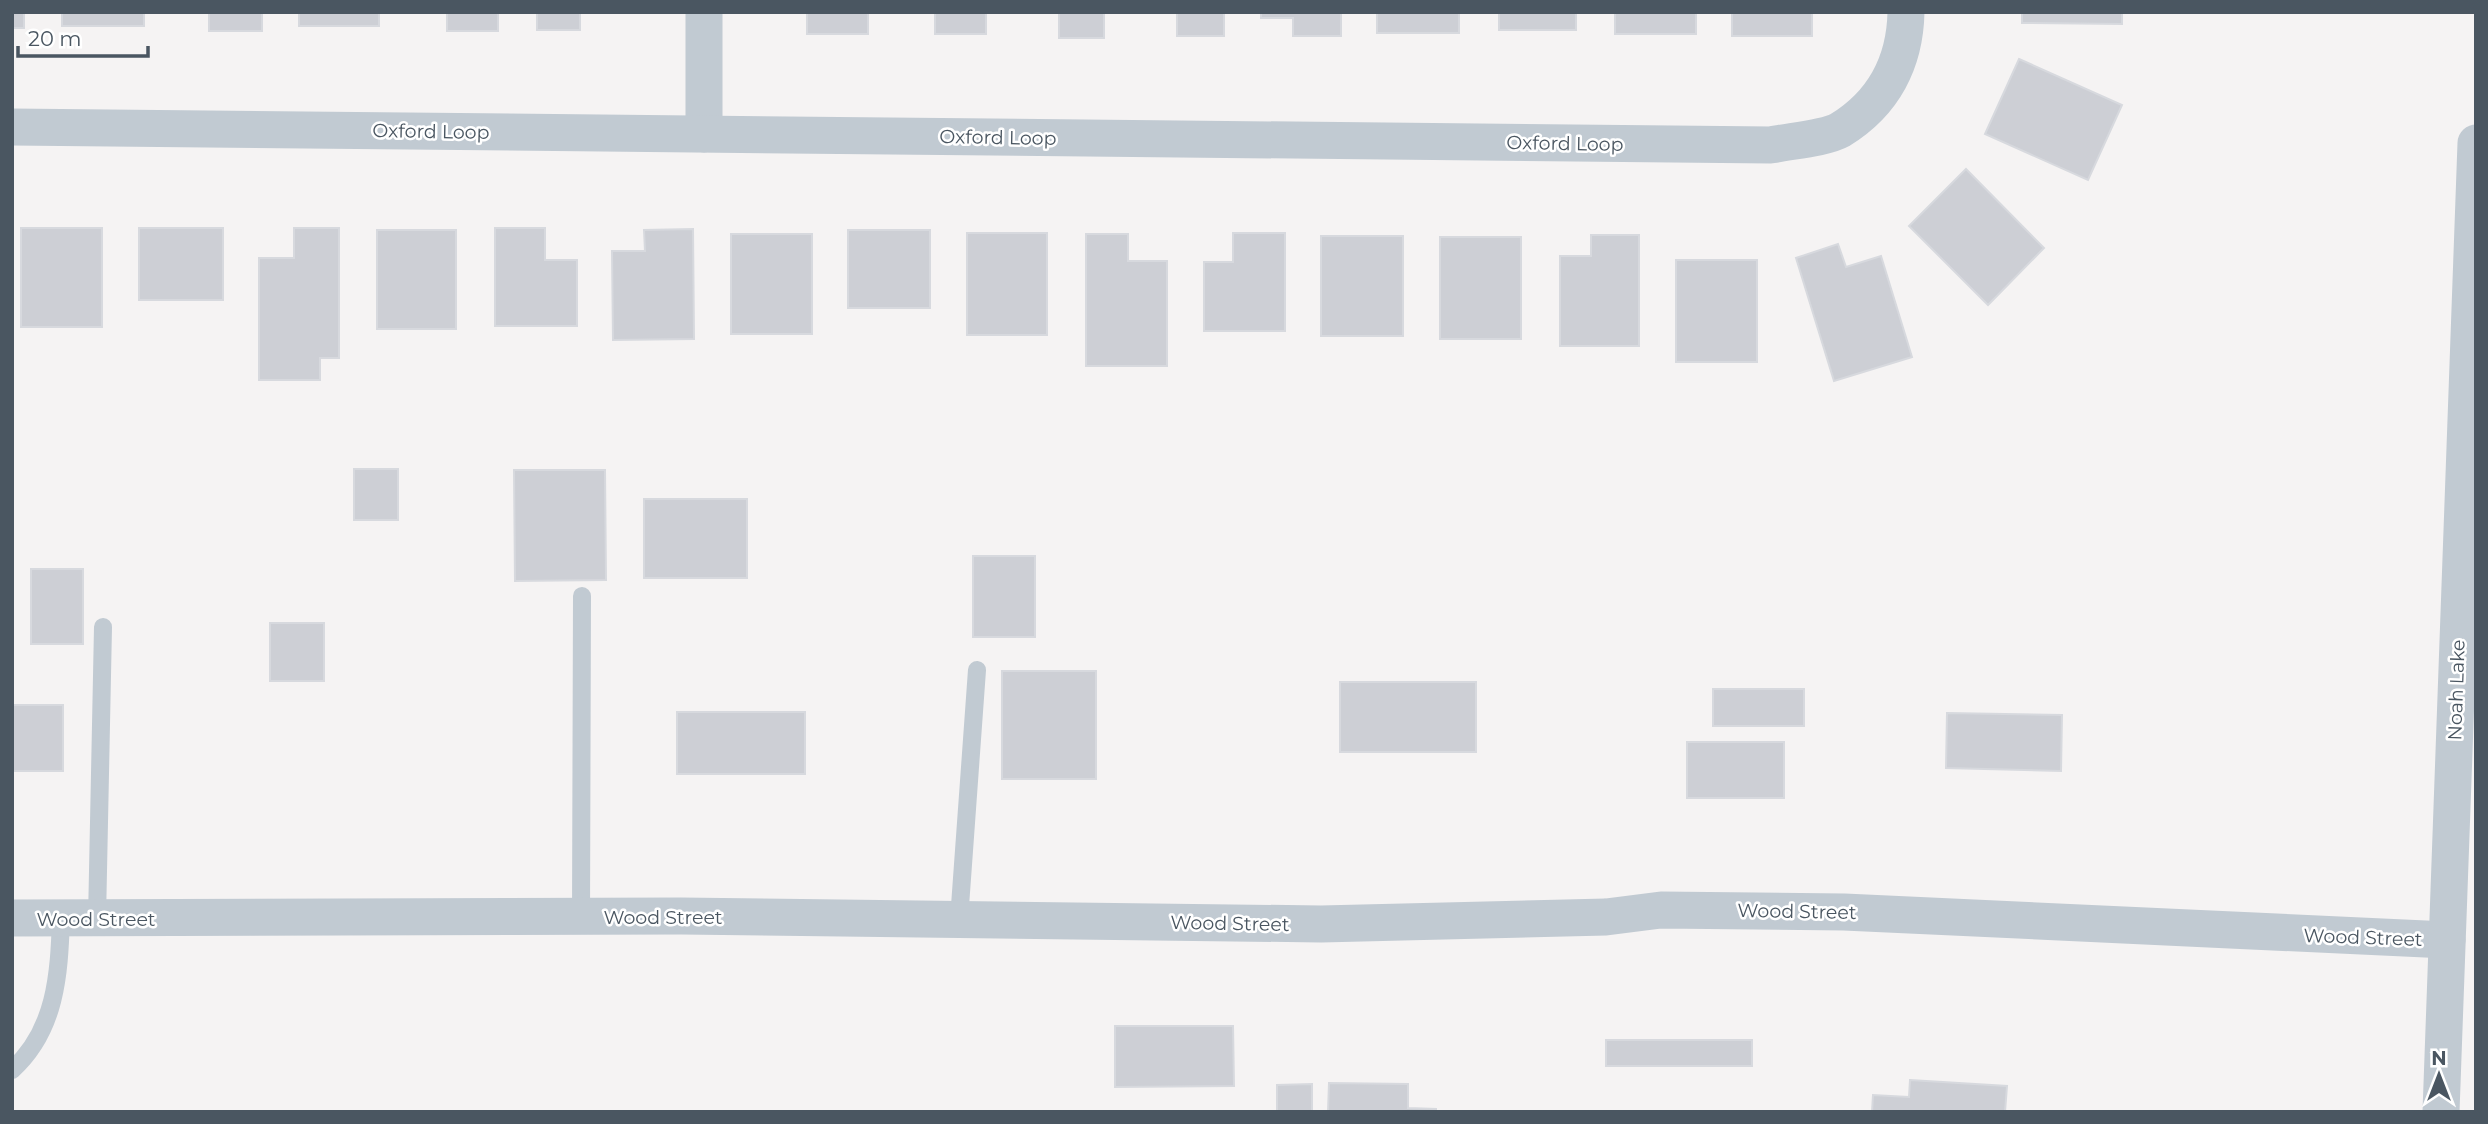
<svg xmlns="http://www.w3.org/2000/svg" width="2488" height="1124" viewBox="0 0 2488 1124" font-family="Montserrat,sans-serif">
<rect width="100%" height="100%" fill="#f5f3f3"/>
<g fill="#cdcfd5" stroke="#d7d9de" stroke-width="2">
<rect x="12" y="12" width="12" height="16"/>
<rect x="62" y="12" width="82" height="14"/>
<rect x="209" y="12" width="53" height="19"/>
<rect x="299" y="12" width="80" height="14"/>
<rect x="447" y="12" width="51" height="19"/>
<rect x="537" y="12" width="43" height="18"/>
<rect x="807" y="12" width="61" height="22"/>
<rect x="935" y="12" width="51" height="22"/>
<rect x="1059" y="12" width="45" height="26"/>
<rect x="1177" y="12" width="47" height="24"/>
<polygon points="1261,12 1341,12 1341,36 1293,36 1293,18 1261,18"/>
<rect x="1377" y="12" width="82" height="21"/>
<rect x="1499" y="12" width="77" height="18"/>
<rect x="1615" y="12" width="81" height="22"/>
<rect x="1732" y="12" width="80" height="24"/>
<polygon points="2022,12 2122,12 2122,24 2022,23"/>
<polygon points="2019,59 2122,105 2088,180 1985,134"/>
<polygon points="1966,169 2044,248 1988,305 1909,226"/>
<rect x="21" y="228" width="81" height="99"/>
<rect x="139" y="228" width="84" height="72"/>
<polygon points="294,228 339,228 339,358 320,358 320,380 259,380 259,258 294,258"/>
<polygon points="495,228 545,228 545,260 577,260 577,326 495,326"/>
<polygon points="693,229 694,339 613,340 612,251 645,251 644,230"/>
<rect x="377" y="230" width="79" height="99"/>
<rect x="848" y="230" width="82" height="78"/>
<rect x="967" y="233" width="80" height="102"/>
<polygon points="1233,233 1285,233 1285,331 1204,331 1204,262 1233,262"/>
<rect x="731" y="234" width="81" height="100"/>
<polygon points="1086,234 1128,234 1128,261 1167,261 1167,366 1086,366"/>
<polygon points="1591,235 1639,235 1639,346 1560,346 1560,256 1591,256"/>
<rect x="1321" y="236" width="82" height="100"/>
<rect x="1440" y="237" width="81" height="102"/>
<polygon points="1838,244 1846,267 1881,256 1912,357 1834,381 1796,258"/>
<rect x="1676" y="260" width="81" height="102"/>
<rect x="354" y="469" width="44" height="51"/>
<polygon points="514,470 605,470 606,580 515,581"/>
<rect x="644" y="499" width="103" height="79"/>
<rect x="973" y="556" width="62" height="81"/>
<rect x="31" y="569" width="52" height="75"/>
<rect x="270" y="623" width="54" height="58"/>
<rect x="1002" y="671" width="94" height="108"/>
<rect x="1340" y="682" width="136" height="70"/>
<rect x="1713" y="689" width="91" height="37"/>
<rect x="12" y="705" width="51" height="66"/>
<rect x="677" y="712" width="128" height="62"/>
<polygon points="1947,713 2062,715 2061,771 1946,768"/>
<rect x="1687" y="742" width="97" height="56"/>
<polygon points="1115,1026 1233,1026 1234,1086 1115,1087"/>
<rect x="1606" y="1040" width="146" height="26"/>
<polygon points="1910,1080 2007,1086 2005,1112 1872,1112 1873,1095 1909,1097"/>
<polygon points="1329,1083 1408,1084 1408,1108 1436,1109 1436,1112 1328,1112"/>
<polygon points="1312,1084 1312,1112 1277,1112 1277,1085"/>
</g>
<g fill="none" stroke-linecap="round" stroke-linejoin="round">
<g stroke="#c1cad2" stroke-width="18">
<polyline points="581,917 582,596"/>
<polyline points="97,920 103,627"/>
<polyline points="959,920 977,670"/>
<path d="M12,1070C56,1030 59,975 61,919"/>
</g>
<g stroke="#c1cad2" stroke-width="37">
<polyline points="704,12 704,134"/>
<path d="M12,127L1771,145C1790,141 1826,138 1840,130C1884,103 1905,62 1906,12"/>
<polyline points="12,918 681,916 1321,924 1606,917 1661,910 1844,912 2447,940"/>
<polyline points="2441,1112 2476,143"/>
</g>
</g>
<g text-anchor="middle" stroke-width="5" stroke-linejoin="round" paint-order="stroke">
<g font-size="19" fill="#4a5661" stroke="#fff">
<text transform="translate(431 131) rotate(1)" y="7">Oxford Loop</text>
<text transform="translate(998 137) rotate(1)" y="7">Oxford Loop</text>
<text transform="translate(1565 143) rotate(1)" y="7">Oxford Loop</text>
<text transform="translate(2456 690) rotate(-88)" y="7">Noah Lake</text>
<text transform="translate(1797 911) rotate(1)" y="7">Wood Street</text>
<text x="663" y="924">Wood Street</text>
<text x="96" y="926">Wood Street</text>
<text transform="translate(1230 923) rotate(1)" y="7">Wood Street</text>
<text transform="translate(2363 937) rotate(2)" y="7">Wood Street</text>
</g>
</g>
<rect width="2488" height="1124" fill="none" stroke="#4a5661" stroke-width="28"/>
<g transform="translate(2439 1075)" stroke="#ffffff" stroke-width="5" paint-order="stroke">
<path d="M0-5L12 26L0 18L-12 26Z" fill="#4a5661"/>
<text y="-10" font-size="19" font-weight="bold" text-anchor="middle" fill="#4a5661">N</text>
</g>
<path d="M18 46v10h130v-10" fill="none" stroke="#4a5661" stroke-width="3.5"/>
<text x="28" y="46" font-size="21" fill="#4a5661" stroke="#ffffff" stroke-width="5" paint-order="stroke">20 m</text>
</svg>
